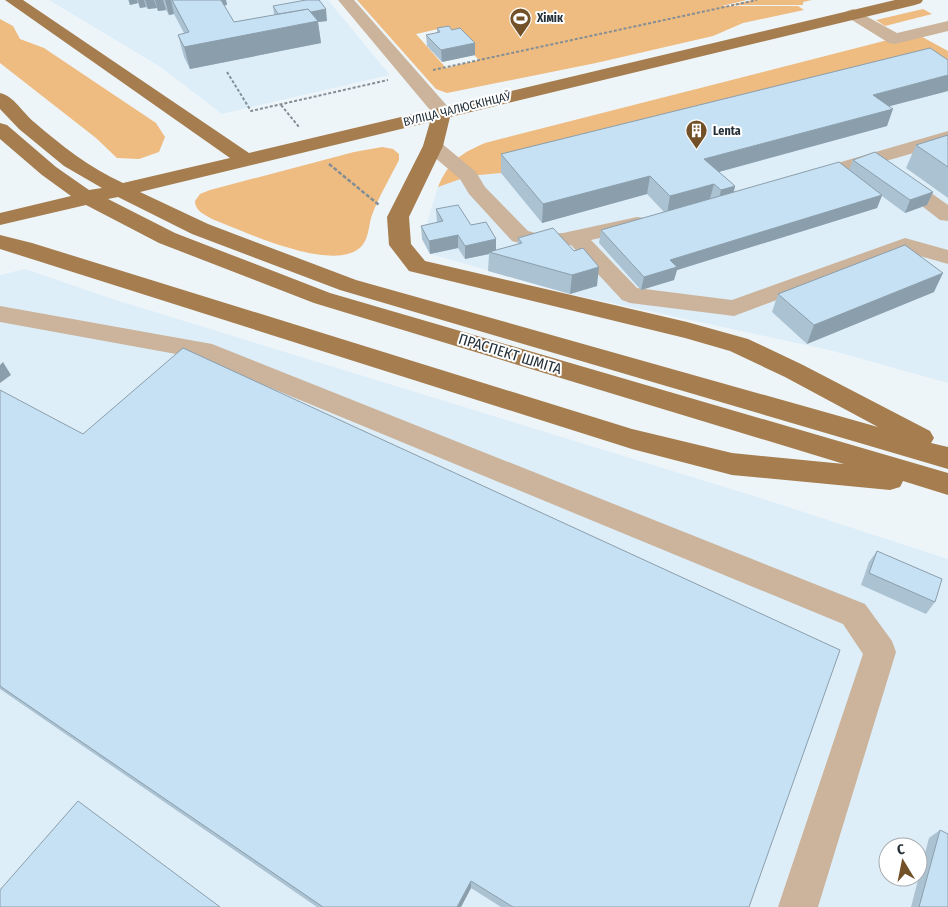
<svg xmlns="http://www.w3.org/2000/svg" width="948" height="907" viewBox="0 0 948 907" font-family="'Fira Sans Condensed',sans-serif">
<rect width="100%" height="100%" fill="#eef5f9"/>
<g fill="#deeef9" fill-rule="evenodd">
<polygon points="49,0 328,0 390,75 222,114 159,66"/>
<polygon points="948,63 948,383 833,351 570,294 430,254 422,239 438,187 469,176 501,173"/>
<path d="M25,269L116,300L751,495L948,559V907H0V275ZM888,847H918V877H888Z"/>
</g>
<g fill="#eebb81" fill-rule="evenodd">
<path d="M357,0H747L722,6H798L804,10L743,23L713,36L596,63L447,93L436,89ZM447,27L479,60L446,68L416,34Z"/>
<polygon points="753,0 812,0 803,2 803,5 730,5"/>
<polygon points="923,9 932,14 885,26 876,20"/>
<polygon points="0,19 13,26 20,39 44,48 156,123 165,137 159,152 139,159 117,158 96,138 0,63"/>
<path d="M915,33L948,51V63L501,173L469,176L438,187C449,161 460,154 485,143Z"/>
<path d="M382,147L393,149L399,154V160C390,178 379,196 372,215C369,223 369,234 365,241C346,280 241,230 212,219C204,214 195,211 195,201L200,194L210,190L354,152Z"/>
</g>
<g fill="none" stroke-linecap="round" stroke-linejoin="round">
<g stroke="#848e95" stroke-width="2" stroke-dasharray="3 2" stroke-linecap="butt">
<polyline points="433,70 757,0"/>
<polyline points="227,72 251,111 388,80"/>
<polyline points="281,105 299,127"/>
</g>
<polyline stroke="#848e95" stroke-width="2.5" stroke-dasharray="4 2" stroke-linecap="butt" points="329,164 379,205"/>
<g fill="#cbb49b" fill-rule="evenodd">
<polygon points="338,0 354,0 449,108 451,112 449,116 442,118 435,116"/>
<polygon points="853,9 897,33 948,21 948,31 895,44 889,43 847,17 845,14 847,11"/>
<polygon points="948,131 948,143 810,183 803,181 800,177 803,173"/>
<polygon points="433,140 440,142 476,172 485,187 528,231 539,234 563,233 637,217 645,218 648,223 645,228 591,240 637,288 732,300 905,238 948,250 948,264 906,252 734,316 630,303 622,300 571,245 538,248 512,241 469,194 460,179 426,150 423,146 426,142"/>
<polygon points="899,173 906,175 948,205 948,221 940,220 892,183 889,179 892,175"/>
<polygon points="0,306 212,344 865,604 892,641 896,652 818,907 778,907 863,654 843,624 198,358 0,322"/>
</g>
<path fill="#a67d4e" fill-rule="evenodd" d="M5,0H23L249,153L895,0H923L921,3L915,5L450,117L443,146L409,217L411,244L425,261L687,322L748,339L803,365L930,431L934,438L931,443L948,447V469L340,290L192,234L118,197L108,199L175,233L330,293L948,473V495L903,481L900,487L890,490L732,475L632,449L0,249V235L32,243L632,429L732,453L844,464L314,303L159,243L86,205L0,225V213L71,196L42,175L0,139V123L7,125L56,167L89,190L102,188L64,166L19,129L0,109V93C14,96 23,113 34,122C62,146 90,168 123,183L230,158ZM430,122L423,146L387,217L389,245L409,271L685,338L730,351L785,377L878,427L356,280L208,224L140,192Z"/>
</g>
<g fill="#abc2d2">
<polygon points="128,0 226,0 227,5 224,5 234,22 274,15 273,6 327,21 318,22 321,43 190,69 184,57 178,35 184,33 174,14 169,15 166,10 158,11 157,8 148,9 146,7 140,8 138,3 130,5"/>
<polygon points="437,28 475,55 442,62 427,46 426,35 437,33"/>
<polygon points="948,91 890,106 887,126 719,172 735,186 734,192 849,170 853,160 933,192 927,205 905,213 882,196 877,208 677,270 674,280 641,290 599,243 601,230 664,212 647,194 542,223 501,173 501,154"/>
<polygon points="948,135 948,198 906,168 916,145"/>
<polygon points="436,209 471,225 496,239 496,250 518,244 518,238 597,286 570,294 488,271 489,254 465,259 458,248 430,254 422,239 421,226 437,223"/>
<polygon points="934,292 807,344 772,312 778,294"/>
<polygon points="0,390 749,907 501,907 471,888 461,907 317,907 0,689"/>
<polygon points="877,551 935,602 926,614 861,585 869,562"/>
<polygon points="940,830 948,907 911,907 929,838"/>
</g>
<g fill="#8b9eab">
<polygon points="129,0 137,0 138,3 130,5"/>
<polygon points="138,0 144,0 146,7 140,8"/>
<polygon points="145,0 154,0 157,8 148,9"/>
<polygon points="155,0 163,0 166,10 158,11"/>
<polygon points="165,0 171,0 174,14 169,15"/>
<polygon points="172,0 226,0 227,5 179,14"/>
<polygon points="326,9 327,21 318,22 321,43 190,69 184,47 280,18"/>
<polygon points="475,43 475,55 442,62 441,50"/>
<polygon points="948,75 948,91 867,112 873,95"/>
<polygon points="893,109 887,126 700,177 704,159"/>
<polygon points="650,176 647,194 542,223 543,204"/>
<polygon points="714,184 709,202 667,214 670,196"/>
<polygon points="735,186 730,205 717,209 721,190"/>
<polygon points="933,192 927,205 905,213 910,200"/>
<polygon points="882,195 877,208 677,270 674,280 641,290 644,277 670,260"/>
<polygon points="458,235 458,248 430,254 429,241"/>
<polygon points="496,239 496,252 489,252 489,254 465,259 465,246"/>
<polygon points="599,267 597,286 570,294 572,275"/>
<polygon points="943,273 934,292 807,344 814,325"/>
<polygon points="3,362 11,375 0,383 0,365"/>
<polygon points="471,881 471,888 461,907 457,907"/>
</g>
<g fill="#c7e1f4" stroke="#8b9eab">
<polygon points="172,0 221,0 234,22 308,9 318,21 184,47 178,35 189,32"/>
<polygon points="306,0 319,0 326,9 311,12 308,9 278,14 273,6"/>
<polygon points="449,26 452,30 460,28 475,43 441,50 426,35 440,32 437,28"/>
<polygon points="930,48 948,60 948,75 873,95 893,109 704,159 735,186 721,190 714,184 670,196 650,176 543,204 501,154"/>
<polygon points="948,135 948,167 916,145"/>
<polygon points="875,152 933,192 910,200 853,160"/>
<polygon points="839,162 882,195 670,260 677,267 644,277 601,230"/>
<polygon points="458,205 471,225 486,222 496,239 465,246 458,235 429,241 421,226 443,221 436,209"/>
<polygon points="553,228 574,251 583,248 599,267 572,275 489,252 522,243 518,238"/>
<polygon points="905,245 943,273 814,325 778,294"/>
<polygon points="183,348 840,650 749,907 513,907 471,881 457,907 323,907 0,686 0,390 83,434"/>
<polygon points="877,551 942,579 935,602 869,573"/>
<polygon points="78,801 220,907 0,907 0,890"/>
<polygon points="940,830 948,834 948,907 919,907"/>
</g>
<defs>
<symbol id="stadium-pin" viewBox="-11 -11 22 30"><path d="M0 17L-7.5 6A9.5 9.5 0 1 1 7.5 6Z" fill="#725128" stroke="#fff"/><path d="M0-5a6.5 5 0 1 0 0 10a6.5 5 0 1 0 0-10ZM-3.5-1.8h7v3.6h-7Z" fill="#fff"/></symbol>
<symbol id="building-pin" viewBox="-11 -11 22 30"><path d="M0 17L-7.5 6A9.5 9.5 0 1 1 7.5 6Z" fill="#725128" stroke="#fff"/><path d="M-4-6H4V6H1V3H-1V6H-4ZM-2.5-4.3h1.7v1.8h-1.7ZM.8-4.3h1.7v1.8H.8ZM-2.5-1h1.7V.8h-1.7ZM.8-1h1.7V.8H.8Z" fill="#fff"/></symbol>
</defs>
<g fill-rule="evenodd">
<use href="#stadium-pin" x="508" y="6" width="25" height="34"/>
<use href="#building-pin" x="684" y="118" width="25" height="34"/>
</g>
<g text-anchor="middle" stroke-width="4" stroke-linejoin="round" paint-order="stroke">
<g font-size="12" font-weight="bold" fill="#243039" stroke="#fff" text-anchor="start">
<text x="537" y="22">Хімік</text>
<text x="713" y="135">Lenta</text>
</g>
<g font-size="12" fill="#243039" stroke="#fff">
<text transform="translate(457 109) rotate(-14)" y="4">ВУЛІЦА ЧАЛЮСКІНЦАЎ</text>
</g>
<g font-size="15" fill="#243039" stroke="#fff">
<text transform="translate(510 354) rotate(17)" y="5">ПРАСПЕКТ ШМІТА</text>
</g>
</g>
<g transform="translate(903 862) rotate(350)"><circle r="24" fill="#ffffff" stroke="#a7acb0"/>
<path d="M0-4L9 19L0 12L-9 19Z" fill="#725128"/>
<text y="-8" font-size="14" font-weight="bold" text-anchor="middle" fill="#243039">С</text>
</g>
</svg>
